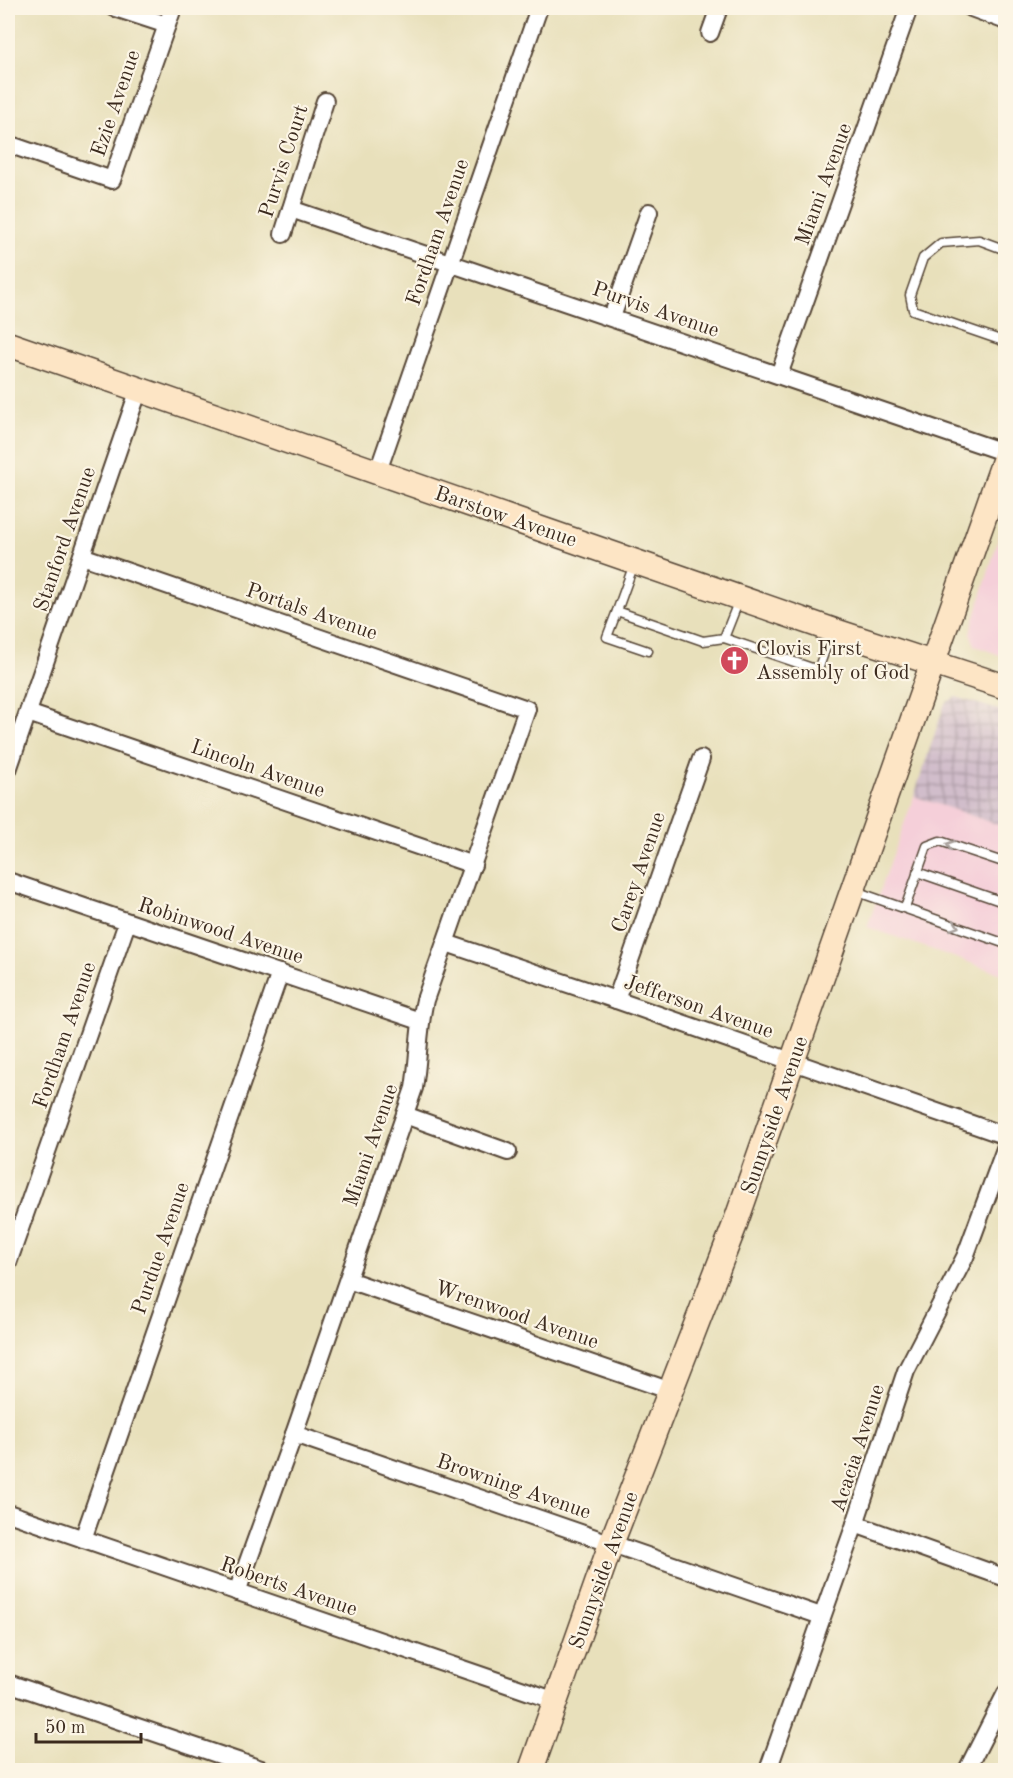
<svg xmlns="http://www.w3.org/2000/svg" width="1013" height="1778" viewBox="0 0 1013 1778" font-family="'Old Standard TT',serif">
<defs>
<pattern id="industrial-grid" width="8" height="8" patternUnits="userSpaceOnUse" patternTransform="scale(1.5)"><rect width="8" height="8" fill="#d1bdcb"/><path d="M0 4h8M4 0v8" fill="none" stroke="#ab9aa4"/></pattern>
</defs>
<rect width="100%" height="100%" fill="#fcf5e5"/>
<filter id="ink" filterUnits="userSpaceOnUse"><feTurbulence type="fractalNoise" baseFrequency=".0167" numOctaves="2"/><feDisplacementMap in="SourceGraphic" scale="12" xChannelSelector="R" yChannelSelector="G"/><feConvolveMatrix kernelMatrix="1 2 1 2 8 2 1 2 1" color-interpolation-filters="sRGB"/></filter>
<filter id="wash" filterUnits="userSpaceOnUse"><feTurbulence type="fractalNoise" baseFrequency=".008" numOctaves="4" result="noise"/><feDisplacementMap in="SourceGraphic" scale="24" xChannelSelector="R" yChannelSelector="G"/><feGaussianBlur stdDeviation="1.35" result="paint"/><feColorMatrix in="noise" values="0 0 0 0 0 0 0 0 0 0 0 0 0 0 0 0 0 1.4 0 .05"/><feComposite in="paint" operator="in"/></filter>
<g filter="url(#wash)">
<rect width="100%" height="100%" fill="#e8e0bb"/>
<g fill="#f5cfd9">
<polygon points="1005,517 1006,657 1005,657 975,646 970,633"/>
<polygon points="914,796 1005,827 1005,975 867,927"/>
</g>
<polygon fill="url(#industrial-grid)" points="956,697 1005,712 1005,827 914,796 945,703"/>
</g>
<g filter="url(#ink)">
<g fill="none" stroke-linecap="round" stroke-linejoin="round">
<defs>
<g id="lane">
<polyline points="1006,250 979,240 941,243 923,258 910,295 913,310 1006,342"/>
<polyline points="634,564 617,611 703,641 724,638 739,600"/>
<polyline points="617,611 607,637 648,651"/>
<polyline points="724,638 818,670 831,633"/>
<polyline points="917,872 1006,903"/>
<polyline points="855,891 1006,944"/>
<polyline points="905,908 927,846 940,841 1006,863"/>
</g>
<g id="street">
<polyline points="115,8 167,25"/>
<polyline points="971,8 1006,21"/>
<polyline points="710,33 719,8"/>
<polyline points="8,144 112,180 173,8"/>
<polyline points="291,209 1006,453"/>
<polyline points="283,234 325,101"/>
<polyline points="612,317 649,212"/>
<polyline points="779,375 909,8"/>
<polyline points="378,471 539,8"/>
<path d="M82,556L527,709L425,1000C418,1029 419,1058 414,1088L294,1434L237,1592"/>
<polyline points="28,713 473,865"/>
<polyline points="8,770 139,389"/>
<polyline points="8,881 420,1021"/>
<polyline points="446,943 616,1000 1006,1136"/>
<polyline points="616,1000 701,759"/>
<polyline points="405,1115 508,1152"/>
<polyline points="8,1263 127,923"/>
<polyline points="348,1280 671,1391"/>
<polyline points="294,1434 821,1616"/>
<polyline points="8,1513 556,1701"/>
<polyline points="855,1524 1006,1578"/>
<polyline points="83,1539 280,973"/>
<polyline points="8,1683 264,1770"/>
<polyline points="768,1770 855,1524 906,1371 965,1257 1006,1146"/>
<polyline points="967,1770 1006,1693"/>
</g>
<g id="secondary">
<polyline points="8,344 832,630 1006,687"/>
<polyline points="531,1770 611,1544 734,1227 1006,455"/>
</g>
</defs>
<use href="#lane" stroke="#554536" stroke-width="11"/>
<use href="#street" stroke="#554536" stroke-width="20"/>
<use href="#secondary" stroke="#554536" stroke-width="27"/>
<use href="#lane" stroke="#fff" stroke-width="8"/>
<use href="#street" stroke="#fff" stroke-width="16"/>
<use href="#secondary" stroke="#fde5c5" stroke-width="24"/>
</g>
<defs><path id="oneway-chevron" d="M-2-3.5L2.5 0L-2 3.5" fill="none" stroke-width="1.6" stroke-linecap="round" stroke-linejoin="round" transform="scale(1.5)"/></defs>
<g stroke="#a79f9a">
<use href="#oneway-chevron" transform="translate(950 845) rotate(-161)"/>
<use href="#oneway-chevron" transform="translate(955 926) rotate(19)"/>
</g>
</g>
<defs>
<symbol id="church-disc" viewBox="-11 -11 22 22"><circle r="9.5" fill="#d1495b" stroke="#fcf5e5"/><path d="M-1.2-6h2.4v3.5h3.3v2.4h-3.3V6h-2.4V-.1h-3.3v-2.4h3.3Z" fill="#fff"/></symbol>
</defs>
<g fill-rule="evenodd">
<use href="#church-disc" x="718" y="644" width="33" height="33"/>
</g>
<g text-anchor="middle" stroke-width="4.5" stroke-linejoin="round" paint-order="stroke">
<g font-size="21" fill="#3b2a1e" stroke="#fcf5e5">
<text transform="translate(115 103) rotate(-71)" y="7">Ezie Avenue</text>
<text transform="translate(283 161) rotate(-72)" y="7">Purvis Court</text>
<text transform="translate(823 184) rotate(-70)" y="7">Miami Avenue</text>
<text transform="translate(437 232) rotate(-71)" y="7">Fordham Avenue</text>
<text transform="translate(656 309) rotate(19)" y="7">Purvis Avenue</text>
<text transform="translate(506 516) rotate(19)" y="7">Barstow Avenue</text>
<text transform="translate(64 539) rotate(-71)" y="7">Stanford Avenue</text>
<text transform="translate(312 611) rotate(19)" y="7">Portals Avenue</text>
<text transform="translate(258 768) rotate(19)" y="7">Lincoln Avenue</text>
<text transform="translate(638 872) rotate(-71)" y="7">Carey Avenue</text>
<text transform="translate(221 930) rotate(18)" y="7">Robinwood Avenue</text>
<text transform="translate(699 1006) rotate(19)" y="7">Jefferson Avenue</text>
<text transform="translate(64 1035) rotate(-71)" y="7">Fordham Avenue</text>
<text transform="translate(774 1115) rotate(-71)" y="7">Sunnyside Avenue</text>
<text transform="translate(370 1145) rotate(-71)" y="7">Miami Avenue</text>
<text transform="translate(160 1248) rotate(-71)" y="7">Purdue Avenue</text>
<text transform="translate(517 1314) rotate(19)" y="7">Wrenwood Avenue</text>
<text transform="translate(857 1448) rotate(-72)" y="7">Acacia Avenue</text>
<text transform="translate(514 1486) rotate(19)" y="7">Browning Avenue</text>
<text transform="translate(603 1570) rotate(-70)" y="7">Sunnyside Avenue</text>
<text transform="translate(289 1586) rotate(19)" y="7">Roberts Avenue</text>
</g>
<g font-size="21" fill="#3b2a1e" stroke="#fcf5e5" text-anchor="start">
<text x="756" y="655">Clovis First<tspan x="756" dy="24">Assembly of God</tspan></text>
</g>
</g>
<rect width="1013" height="1778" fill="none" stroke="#fcf5e5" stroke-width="30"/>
<path d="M36 1733v9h105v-9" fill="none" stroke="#3b2a1e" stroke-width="3"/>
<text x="45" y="1733" font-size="18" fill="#3b2a1e" stroke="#fcf5e5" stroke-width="4.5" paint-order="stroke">50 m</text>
</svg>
